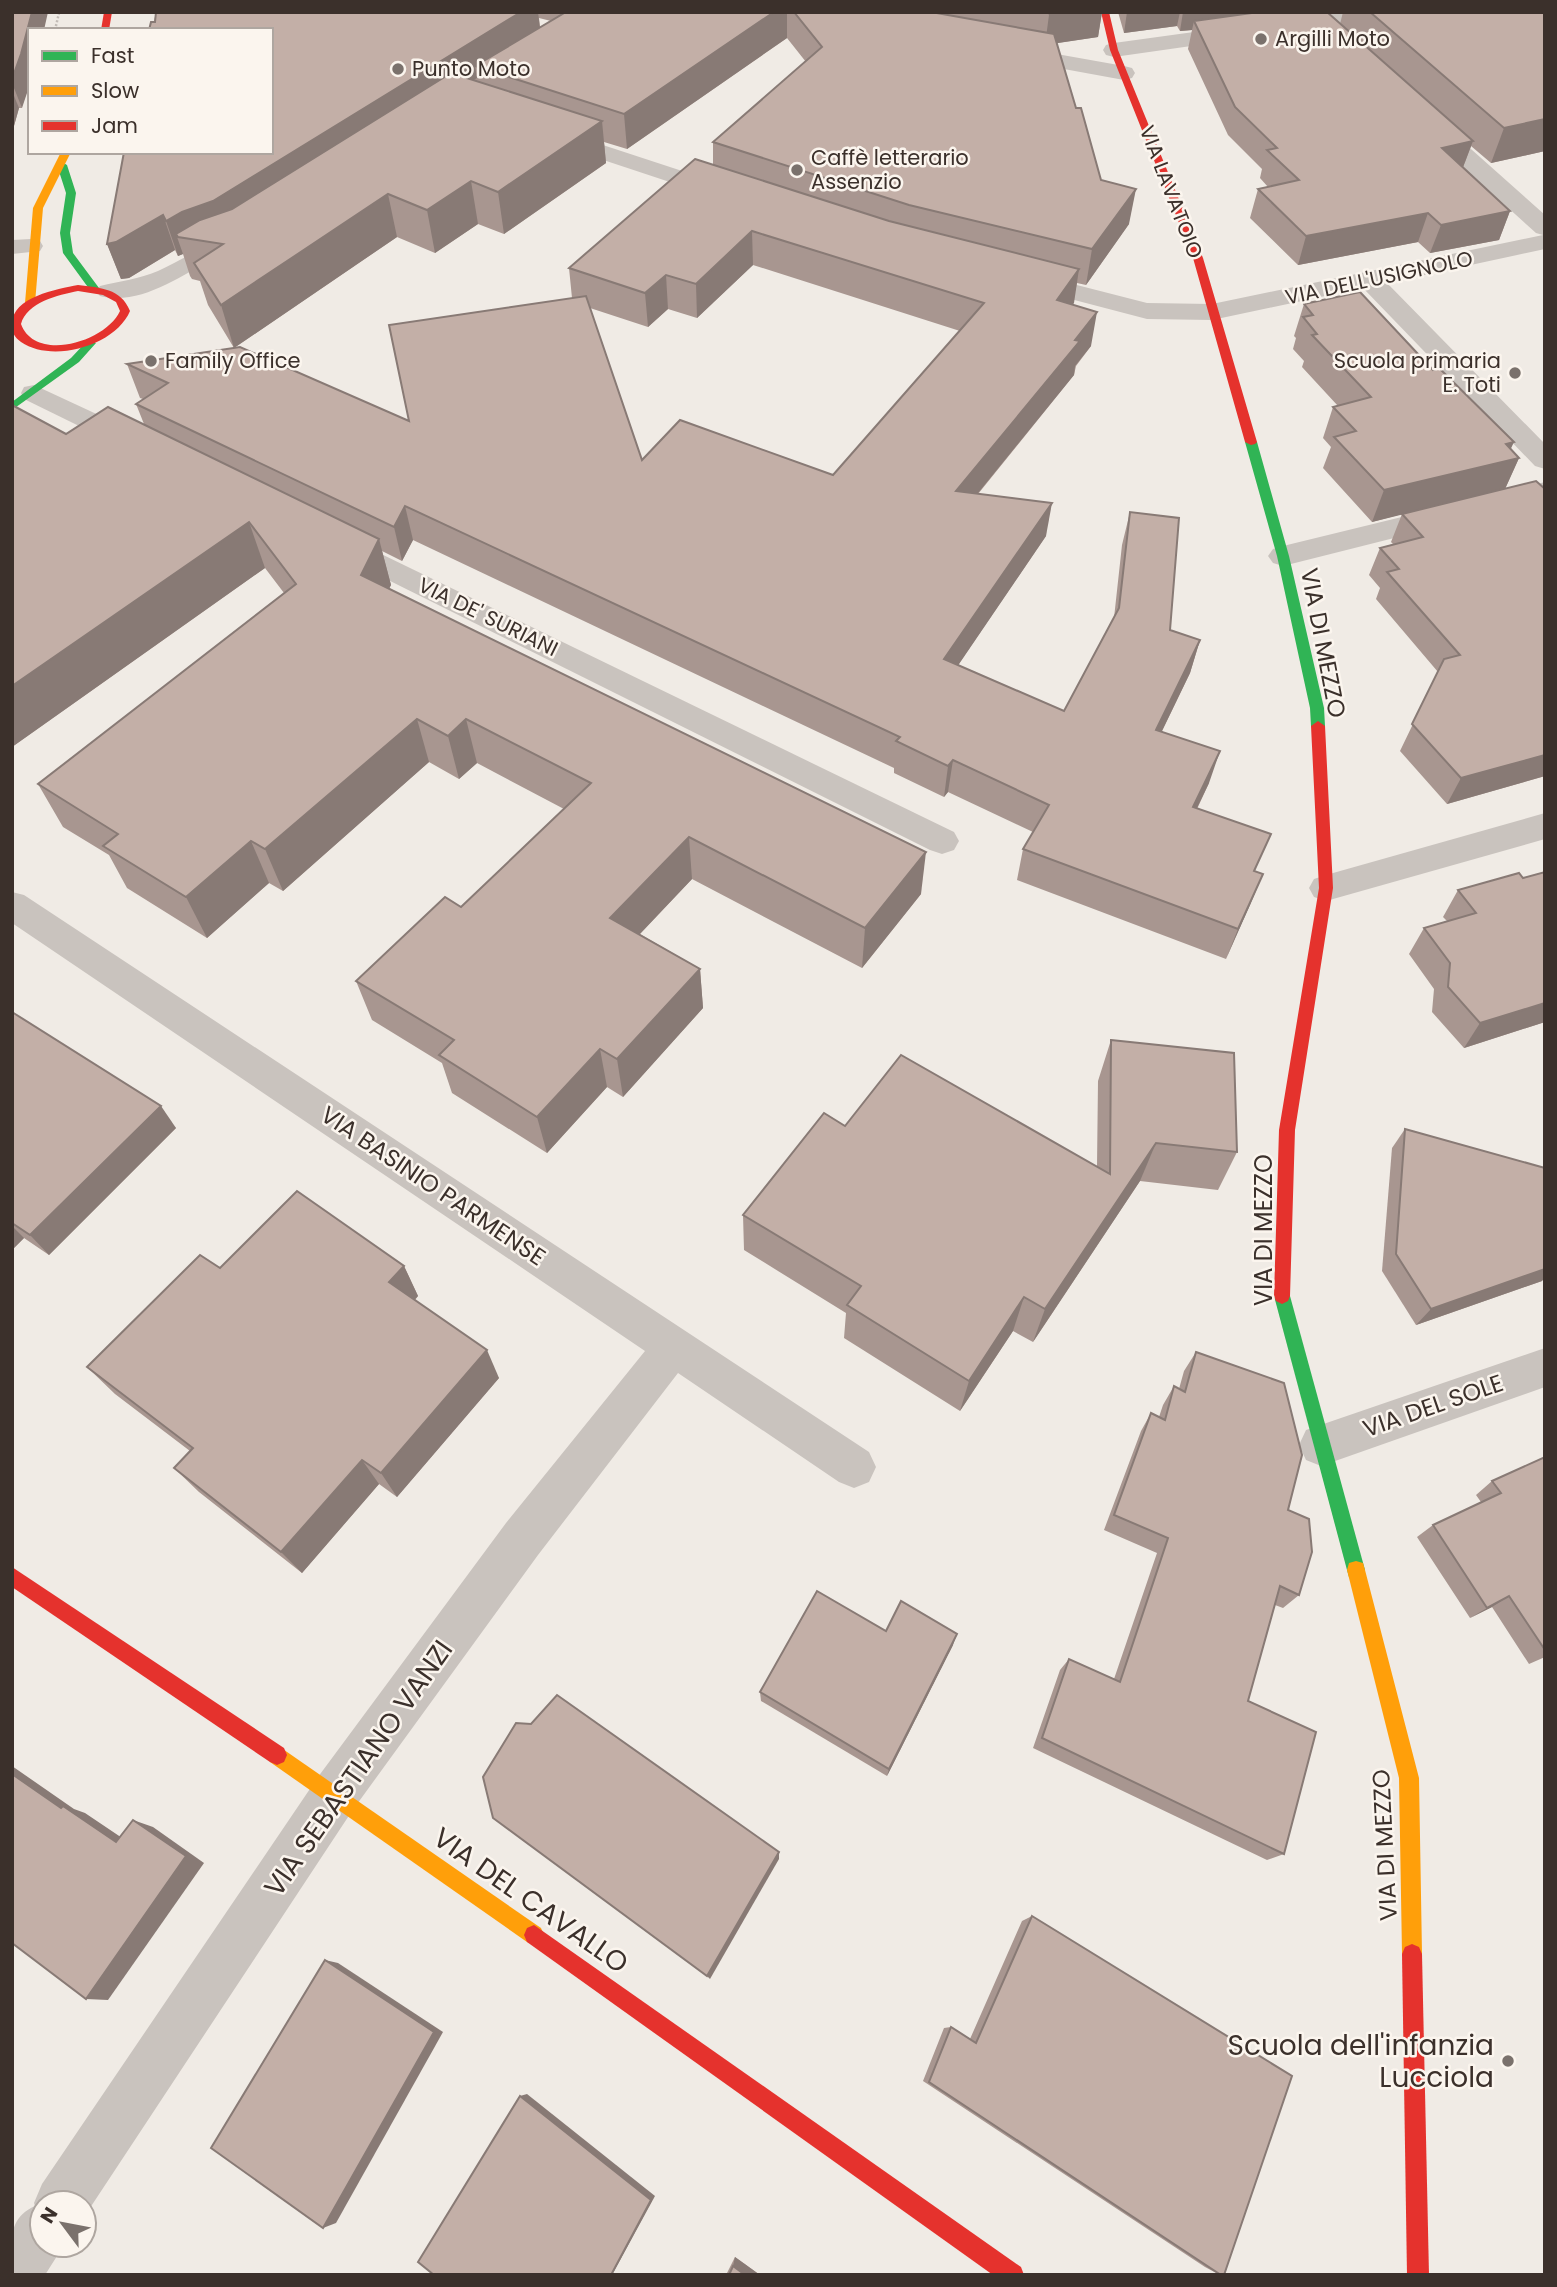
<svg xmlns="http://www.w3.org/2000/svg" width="1557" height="2287" viewBox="0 0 1557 2287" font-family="Poppins,sans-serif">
<rect width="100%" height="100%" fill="#f0ebe5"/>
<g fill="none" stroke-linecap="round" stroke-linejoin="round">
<polyline stroke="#c2bbb6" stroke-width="2.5" stroke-dasharray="2 2" stroke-linecap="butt" points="55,30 59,13"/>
<g fill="#c9c3be" fill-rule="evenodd">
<polygon points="1339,12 1397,12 1394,16 1387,18 1114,57 1106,55 1103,50 1106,45 1114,43"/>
<polygon points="1012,46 1124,66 1132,68 1135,73 1132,78 1124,80 1004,58 1001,53 1004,48"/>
<polygon points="1427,115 1435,117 1545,215 1545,249 1387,283 1545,444 1545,469 1535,466 1363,288 1212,320 1147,319 1017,285 1013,280 1017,275 1026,272 1147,303 1212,304 1543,235 1536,233 1419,127 1416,122 1419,117"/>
<polygon points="554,129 731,187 735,192 731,197 715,197 546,141 542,136 546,131"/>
<path d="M233,237L242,239L245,244C238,254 223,255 212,260C178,277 140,306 100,296L96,291L100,286C120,281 139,279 158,271C185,259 203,244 233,237Z"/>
<polygon points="31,239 40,241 43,246 40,251 12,254 12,240"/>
<polygon points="34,385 146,437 150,443 146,449 136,452 126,449 24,399 21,393 24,387"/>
<polygon points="1545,482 1545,500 1283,566 1273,563 1268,556 1273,549 1283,546"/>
<polygon points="340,534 954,832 959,841 954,850 942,854 930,850 330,551 325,544 330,537"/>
<polygon points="1545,813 1545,839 1326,901 1314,897 1309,888 1314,879 1326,875"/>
<path d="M12,892L24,895L869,1452L876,1467L869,1482L854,1488L839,1482L678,1373L538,1555L352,1811L84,2217V2203H42V2245H64L45,2275H12C12,2247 5,2219 35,2206L34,2203L42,2184L318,1777L506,1523L645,1351L12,923Z"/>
<polygon points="1545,1348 1545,1387 1321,1466 1306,1460 1299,1445 1306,1430"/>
</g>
<g fill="#30b455" fill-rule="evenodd">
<polygon points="62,162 67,165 76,193 70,233 73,253 99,288 98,290 90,290 63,253 60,233 66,193 57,165"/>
<polygon points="87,341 96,343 79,362 12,410 12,402 71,358"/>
<polygon points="1251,439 1257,442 1289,556 1324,708 1325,726 1318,731 1311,726 1310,708 1277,556 1245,442"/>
<polygon points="1282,1288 1288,1291 1290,1296 1365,1570 1363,1577 1356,1579 1349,1577 1347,1570 1274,1296 1276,1291"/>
</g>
<g fill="#ff9f0a" fill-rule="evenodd">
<polygon points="61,152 71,152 43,208 35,303 30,306 25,303 33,208"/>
<polygon points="1356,1561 1363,1563 1365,1570 1419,1778 1422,1954 1419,1961 1412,1964 1405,1961 1402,1954 1399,1778 1347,1570 1349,1563"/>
<polygon points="277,1745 541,1928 544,1935 541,1942 534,1945 527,1942 270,1762 267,1755 270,1748"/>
</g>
<g fill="#e5322d" fill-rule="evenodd">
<polygon points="104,12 112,12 109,30 101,30"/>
<polygon points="1101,12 1109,12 1118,50 1203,258 1257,442 1255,444 1251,445 1245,442 1193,258 1110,50"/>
<path d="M78,285C100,288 121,288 130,311C116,345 53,364 21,342C14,337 12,332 12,324C12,297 57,289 78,285ZM78,291L103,295L116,302L120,311C106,342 35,363 21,324C27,302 58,295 78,291Z"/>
<polygon points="1318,721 1325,726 1333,888 1295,1130 1290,1296 1288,1301 1282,1304 1276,1301 1274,1296 1279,1130 1319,888 1311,726"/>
<polygon points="12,1567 284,1748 287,1755 284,1762 277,1765 270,1762 12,1587"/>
<polygon points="534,1925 1021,2267 1024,2275 993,2275 527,1942 524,1935 527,1928"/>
<polygon points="1412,1944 1419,1947 1422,1954 1429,2275 1407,2275 1402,1954 1405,1947"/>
</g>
</g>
<g fill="#a89690" fill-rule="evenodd">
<polygon points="12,12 22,108 19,108 12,133"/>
<path d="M156,12H1102L1098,37L1057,43L1076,108L1101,180L1129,224L1086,285L1077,283L1072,305L1091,346L1076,366L1074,375L978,494L1046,536L958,665L1064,711L1114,618L1122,545L1130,512L1170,630L1200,640L1190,673L1162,731L1209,783L1197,809L1255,872L1263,874L1226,959L1017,880L1023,849L1033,832L948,792L944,797L894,773V768L413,540L402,561L382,551L391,585L389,588L921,894L862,968L692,879L640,934L700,969L703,1008L623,1097L607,1087L547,1153L452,1093L442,1063L372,1020L356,981L461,907L564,809L477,763L459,779L429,762L283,891L269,883L207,938L127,888L109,855L63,827L38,784L284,593L265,568L12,747V405L66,434L144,424L136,404L143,399L140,398L127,364L409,421L572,298L569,268L713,165V142L806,62L787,38L627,149L604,142L606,163L504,234L478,224L435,253L397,237L234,348L208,305L200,281L192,279L190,276L183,254L178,256L175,250L129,278L121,279L107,244ZM539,18L551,21L540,27ZM753,265L960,331L833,475L642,460L590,308L648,327L668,309L697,318Z"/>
<polygon points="1118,12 1327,12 1340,24 1343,12 1545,12 1545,151 1491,163 1471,146 1463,167 1510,211 1499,240 1430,253 1418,242 1298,265 1250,218 1258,189 1268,187 1260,178 1262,169 1228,135 1188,49 1192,30 1180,31 1177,26 1124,33"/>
<polygon points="1304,304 1433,370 1519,458 1505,489 1545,776 1447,804 1400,751 1438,672 1376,599 1380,588 1369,575 1380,548 1393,544 1391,542 1402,514 1372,522 1323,468 1331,447 1323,438 1333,407 1338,406 1302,367 1304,361 1293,349 1296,338 1294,336"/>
<polygon points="1519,873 1545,1022 1464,1048 1432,1012 1434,989 1409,954 1424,928 1447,921 1443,917 1458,890"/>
<polygon points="12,1012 176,1128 49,1255 24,1238 12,1250"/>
<polygon points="1111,1040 1237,1152 1218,1190 1140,1181 1033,1342 1013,1331 960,1411 844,1338 846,1313 744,1250 743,1215 845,1126 1097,1166 1098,1081"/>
<polygon points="1405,1129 1542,1281 1416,1325 1382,1271 1392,1148"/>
<polygon points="404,1266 418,1296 415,1300 499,1378 397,1497 379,1484 302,1573 199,1492 174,1468 190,1451 115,1394 87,1367 220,1268"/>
<polygon points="1196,1352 1288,1510 1299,1595 1283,1608 1275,1605 1248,1701 1284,1854 1267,1860 1033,1748 1060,1670 1069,1659 1114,1679 1157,1553 1104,1530 1141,1431 1151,1413 1159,1417 1163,1405 1174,1386 1179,1389 1184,1371"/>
<polygon points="1545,1457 1545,1657 1529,1664 1492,1607 1470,1618 1417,1537 1433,1525 1481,1502 1476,1495 1492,1481"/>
<polygon points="886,1631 953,1645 887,1776 761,1701 760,1692"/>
<polygon points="1032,1916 1220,2275 1205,2267 923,2081 944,2028 951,2027 970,2039 1022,1921"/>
<polygon points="735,2257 760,2275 726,2275"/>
</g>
<g fill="#887a75">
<polygon points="32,12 48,12 44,30 30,30 30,84 22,108 12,83 12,79"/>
<polygon points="521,12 538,12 541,37 475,66 477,78 224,237 176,234 183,254 178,256 166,221"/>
<polygon points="774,12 787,12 787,38 627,149 624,114"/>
<polygon points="1047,12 1102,12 1098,37 1045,45 1049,15"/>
<polygon points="1127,12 1180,12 1177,26 1124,33"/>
<polygon points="1183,12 1318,12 1194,21 1192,30 1180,31"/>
<polygon points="12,91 19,108 12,133"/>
<polygon points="1545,119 1545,151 1491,163 1504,128"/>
<polygon points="602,121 606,163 504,234 498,192"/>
<polygon points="1473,141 1462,170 1442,148"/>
<polygon points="471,181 478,224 435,253 427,210"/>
<polygon points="1136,189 1129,224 1086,285 1092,249"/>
<polygon points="388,194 397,237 234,348 221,305"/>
<polygon points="1510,211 1499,240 1430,253 1441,225"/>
<polygon points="1428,213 1418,242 1298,265 1306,236"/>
<polygon points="163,215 175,250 129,278 121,279 107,244"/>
<polygon points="752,231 753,265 697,318 696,284"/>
<polygon points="1079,269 1074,303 1052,334 1057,300"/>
<polygon points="666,275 668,309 648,327 645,293"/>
<polygon points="1097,312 1091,346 1075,366 1074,375 952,525 956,491"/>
<polygon points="1514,442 1505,461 1519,458 1505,489 1372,522 1384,490 1506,444"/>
<polygon points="1052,503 1046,536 940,692 944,659"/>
<polygon points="405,506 413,540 402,561 394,527"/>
<polygon points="249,522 265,568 12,747 12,686"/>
<polygon points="379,539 391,585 374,620 361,575"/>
<polygon points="1200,640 1190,673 1147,762 1156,730"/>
<polygon points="417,719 429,762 283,891 265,849"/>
<polygon points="466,719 477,763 459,779 448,736"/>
<polygon points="1220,751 1209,783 1182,839 1193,807"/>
<polygon points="1545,755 1545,776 1447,804 1461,778"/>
<polygon points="953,760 948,792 944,797 948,766"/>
<polygon points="689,837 692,879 617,958 610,918"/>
<polygon points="251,841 269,883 207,938 186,897"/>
<polygon points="926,852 921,894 862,968 865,928"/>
<polygon points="1263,874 1250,905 1226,959 1238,929"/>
<polygon points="700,969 703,1008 623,1097 617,1059"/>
<polygon points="1545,1003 1545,1022 1464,1048 1480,1023"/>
<polygon points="600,1049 607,1087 547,1153 537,1117"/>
<polygon points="161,1106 176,1128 49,1255 30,1235"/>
<polygon points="1156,1143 1140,1181 1033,1342 1045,1309"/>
<polygon points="12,1226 24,1238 12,1250"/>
<polygon points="404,1266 418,1296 404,1311 389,1282"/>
<polygon points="1545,1269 1545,1278 1542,1281 1416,1325 1431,1309"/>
<polygon points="1024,1297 1013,1331 960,1411 969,1381"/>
<polygon points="487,1350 499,1378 397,1497 381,1473"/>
<polygon points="362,1460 379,1484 302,1573 281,1552"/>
<polygon points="1509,1596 1492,1607 1470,1618 1487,1608"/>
<polygon points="957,1634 953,1645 887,1776 889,1769"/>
<polygon points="12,1766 74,1809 85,1813 137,1848 116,1842 61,1808 12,1774"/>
<polygon points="133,1820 153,1827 204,1863 108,2000 86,1999"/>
<polygon points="779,1852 779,1859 710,1979 707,1976"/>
<polygon points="325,1960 338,1963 443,2032 336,2223 323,2228"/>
<polygon points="527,2094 655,2196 612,2275 611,2275 520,2096"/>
<polygon points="735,2257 760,2275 745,2275 733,2266"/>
</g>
<g fill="#c3afa7" stroke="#887a75" stroke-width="2">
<polygon points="12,12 32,12 21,54 12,79"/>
<polygon points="156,12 521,12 213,201 182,212 166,221 163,215 116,242 107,244 124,152 271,152 271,30 149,30 151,22 155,22"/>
<polygon points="566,12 774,12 624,114 475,66"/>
<polygon points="794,12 931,12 1054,34 1076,108 1081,108 1101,180 1136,189 1092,249 909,205 713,142 822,47"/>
<polygon points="1259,12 1327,12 1473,141 1442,148 1510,211 1441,225 1428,213 1306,236 1258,189 1299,180 1267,150 1277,148 1235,107 1194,21"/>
<polygon points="1370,12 1545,12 1545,119 1504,128"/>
<polygon points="451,73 602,121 498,192 471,181 427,210 388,194 221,305 194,263 223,244 178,237 176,234 200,220 232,209"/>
<polygon points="695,159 889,221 1079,269 1057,300 1097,312 1075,340 1080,341 956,491 1052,503 944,659 1064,711 1119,608 1130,512 1179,518 1170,630 1200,640 1156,730 1220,751 1193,807 1271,834 1254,871 1263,874 1238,929 1023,849 1049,805 953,760 948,766 896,741 900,737 405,506 394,527 136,404 168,383 127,364 240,347 409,421 389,325 586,296 642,460 680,420 833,475 984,303 752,231 696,284 666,275 645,293 569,268"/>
<polygon points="1360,292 1433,370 1439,368 1514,442 1506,444 1519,458 1384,490 1334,437 1356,431 1333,407 1371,397 1312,335 1317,334 1303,317 1313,315 1304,304"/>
<polygon points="12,405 66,434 108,407 379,539 361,575 926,852 865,928 689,837 610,918 700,969 617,1059 600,1049 537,1117 439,1055 454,1040 356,981 445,897 461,907 591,783 466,719 448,736 417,719 265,849 251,841 186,897 103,846 118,834 38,784 296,584 249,522 12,686"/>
<polygon points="1536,481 1545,489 1545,755 1461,778 1412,724 1444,659 1460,655 1387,572 1399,569 1380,548 1423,537 1402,514"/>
<polygon points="1545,872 1545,1003 1480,1023 1448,987 1450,963 1424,928 1476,913 1458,890 1519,873 1523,878"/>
<polygon points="12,1012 161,1106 30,1235 12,1223"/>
<polygon points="1111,1040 1234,1053 1237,1152 1156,1143 1045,1309 1024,1297 969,1381 847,1305 861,1286 743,1215 824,1113 845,1126 901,1055 1110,1174"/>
<polygon points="1405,1129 1545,1168 1545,1269 1431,1309 1396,1254"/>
<polygon points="297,1191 404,1266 389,1282 487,1350 381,1473 362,1460 281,1552 174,1468 193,1448 87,1367 200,1255 220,1268"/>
<polygon points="1196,1352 1284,1383 1302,1455 1288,1510 1309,1519 1312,1552 1299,1595 1280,1586 1248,1701 1316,1732 1284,1854 1042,1738 1069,1659 1120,1682 1168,1538 1114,1515 1151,1413 1165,1420 1174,1386 1185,1392"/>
<polygon points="1545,1457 1545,1650 1509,1596 1487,1608 1433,1525 1501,1493 1492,1481"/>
<polygon points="817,1591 886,1631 901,1601 957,1634 889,1769 760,1692"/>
<polygon points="557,1695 779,1852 707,1976 493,1818 483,1777 516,1723 531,1724"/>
<polygon points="12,1774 61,1808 63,1806 116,1842 133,1820 186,1856 86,1999 12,1943"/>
<polygon points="1032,1916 1292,2076 1224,2275 1221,2275 929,2082 951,2027 976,2043"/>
<polygon points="325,1960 434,2032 323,2228 211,2148"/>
<polygon points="520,2096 651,2200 611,2275 434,2275 418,2262"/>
<polygon points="733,2266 745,2275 729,2275"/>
</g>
<g fill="#7a716c" stroke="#fbf5ee" stroke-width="2.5">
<circle cx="1261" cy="39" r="7"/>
<circle cx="398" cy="69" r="7"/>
<circle cx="797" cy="170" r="7"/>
<circle cx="151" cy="361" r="7"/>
<circle cx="1515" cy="373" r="7"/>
<circle cx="1508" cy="2061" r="7"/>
</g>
<g text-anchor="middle" stroke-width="5" stroke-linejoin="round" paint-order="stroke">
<g font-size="21" fill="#3b302b" stroke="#fbf5ee" text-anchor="start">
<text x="1275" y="46">Argilli Moto</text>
<text x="412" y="76">Punto Moto</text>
<text x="811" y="165">Caffè letterario<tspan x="811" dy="24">Assenzio</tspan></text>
<text x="165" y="368">Family Office</text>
<text x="1501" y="368" text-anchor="end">Scuola primaria<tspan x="1501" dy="24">E. Toti</tspan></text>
</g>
<g font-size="21" fill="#3b302b" stroke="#fbf5ee">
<text transform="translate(1171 192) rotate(69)" y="7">VIA LAVATOIO</text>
<text transform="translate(1379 278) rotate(-12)" y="7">VIA DELL'USIGNOLO</text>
<text transform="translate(488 617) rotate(26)" y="7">VIA DE' SURIANI</text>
</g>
<g font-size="24" fill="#3b302b" stroke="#fbf5ee">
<text transform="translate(1323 643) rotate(79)" y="8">VIA DI MEZZO</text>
<text transform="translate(433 1186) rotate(34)" y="8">VIA BASINIO PARMENSE</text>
<text transform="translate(1264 1230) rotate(-90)" y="8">VIA DI MEZZO</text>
<text transform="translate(1433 1406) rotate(-19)" y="8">VIA DEL SOLE</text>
<text transform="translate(1385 1845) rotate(-93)" y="8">VIA DI MEZZO</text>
</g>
<g font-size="28" fill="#3b302b" stroke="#fbf5ee">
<text transform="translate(358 1768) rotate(-55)" y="10">VIA SEBASTIANO VANZI</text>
<text transform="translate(531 1900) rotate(35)" y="10">VIA DEL CAVALLO</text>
</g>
<g font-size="28" fill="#3b302b" stroke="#fbf5ee" text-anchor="end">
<text x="1494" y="2055">Scuola dell'infanzia<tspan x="1494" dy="32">Lucciola</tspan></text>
</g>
</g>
<rect width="1557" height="2287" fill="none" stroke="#3b302b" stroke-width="28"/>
<rect x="28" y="28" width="245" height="126" fill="#fbf5ee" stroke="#aea6a0" stroke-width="2"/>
<rect x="42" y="51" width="35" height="10" fill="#30b455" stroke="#aea6a0" stroke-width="2"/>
<text x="91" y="63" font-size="21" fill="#3b302b">Fast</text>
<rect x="42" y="86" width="35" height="10" fill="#ff9f0a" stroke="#aea6a0" stroke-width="2"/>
<text x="91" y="98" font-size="21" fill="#3b302b">Slow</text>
<rect x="42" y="121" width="35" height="10" fill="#e5322d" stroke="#aea6a0" stroke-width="2"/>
<text x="91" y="133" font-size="21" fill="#3b302b">Jam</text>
<g transform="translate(63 2224) rotate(302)"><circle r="33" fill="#fbf5ee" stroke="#aea6a0" stroke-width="2"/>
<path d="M0-5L12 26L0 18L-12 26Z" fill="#7a716c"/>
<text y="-10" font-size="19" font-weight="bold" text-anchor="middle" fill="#3b302b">N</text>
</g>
</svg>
